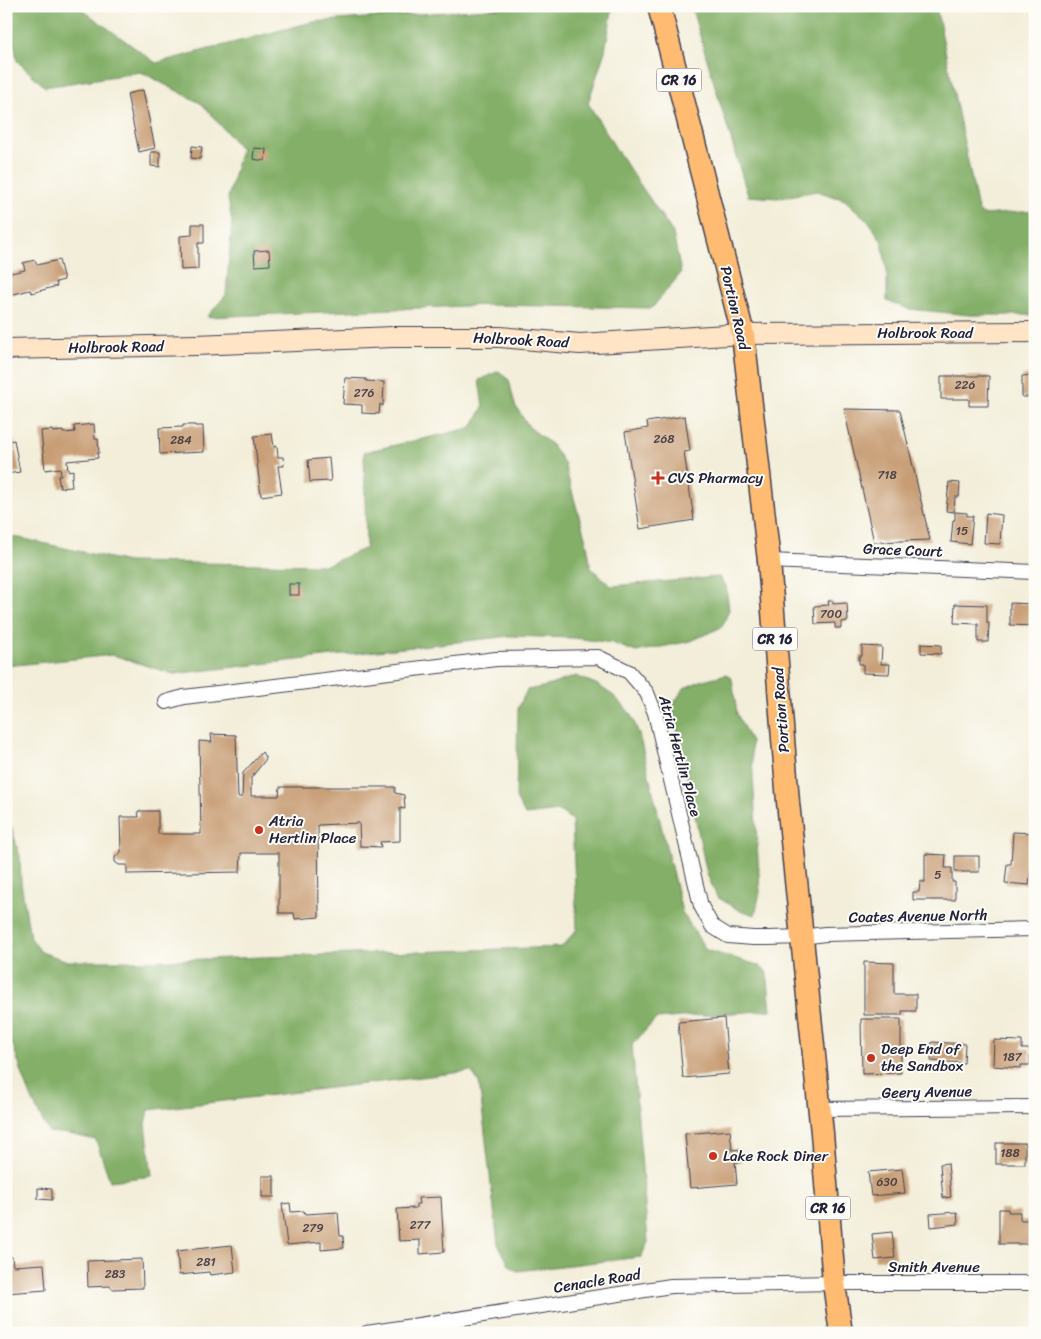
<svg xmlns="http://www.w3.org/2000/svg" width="1041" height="1339" viewBox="0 0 1041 1339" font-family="Sriracha,sans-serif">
<rect width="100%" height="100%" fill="#fdfcf7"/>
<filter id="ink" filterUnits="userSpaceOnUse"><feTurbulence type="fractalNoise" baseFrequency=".02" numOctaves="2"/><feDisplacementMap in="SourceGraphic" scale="10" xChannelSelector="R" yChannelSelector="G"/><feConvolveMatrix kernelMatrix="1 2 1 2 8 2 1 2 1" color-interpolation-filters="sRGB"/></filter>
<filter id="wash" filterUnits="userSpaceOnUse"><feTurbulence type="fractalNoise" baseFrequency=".0096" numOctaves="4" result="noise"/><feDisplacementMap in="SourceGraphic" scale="20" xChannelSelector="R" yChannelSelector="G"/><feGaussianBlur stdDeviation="1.12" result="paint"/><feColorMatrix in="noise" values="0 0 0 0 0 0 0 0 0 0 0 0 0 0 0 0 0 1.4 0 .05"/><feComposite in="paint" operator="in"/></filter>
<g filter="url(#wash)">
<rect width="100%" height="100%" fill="#f3eed9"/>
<g fill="#83af67" stroke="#526851">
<polygon points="8,6 77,6 156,63 312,22 528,6 613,6 605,51 588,103 616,149 673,233 681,273 652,308 489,305 207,317 226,295 232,223 228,198 241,149 202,104 141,72 45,87 17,61"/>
<polygon points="691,6 936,6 978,210 983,215 1035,211 1035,315 970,315 909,309 887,301 887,272 882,242 870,223 845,200 817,191 778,198 748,196"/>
<polygon points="499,371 509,380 515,405 529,427 552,445 564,463 587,544 591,568 611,586 719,577 726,586 729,610 722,627 691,641 636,652 612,643 574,638 510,636 173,674 113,655 6,666 6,535 128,562 326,565 366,548 364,452 445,434 472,427 483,407 479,380"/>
<polygon points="727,674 732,679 737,714 751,742 760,892 755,915 739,910 717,897 707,874 672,706 684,688 703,680"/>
<path d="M576,676L596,684L614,696L631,714L639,734L682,912L706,950L758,965L767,972L771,1010L656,1019L632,1045L648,1242L641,1257L517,1271L509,1265L498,1244L479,1082L471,1071L149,1110L146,1124L152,1176L110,1181L96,1140L69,1134L49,1132C32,1104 23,1077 13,1045L6,1042V817L10,823L20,856L21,882L30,937L41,952L68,961H144L562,947L577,929L572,820L559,811L525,815L516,798L518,708L527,690L547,686Z"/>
</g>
<g id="blocks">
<g fill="#c79d74">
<polygon points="143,90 155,148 139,152 127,94"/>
<polygon points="192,146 202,147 200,159 191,158"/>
<polygon points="254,148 266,149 265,161 253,159"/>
<polygon points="151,152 160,152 160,167 151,166"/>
<polygon points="192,224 204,224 204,243 198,243 198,269 181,270 180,236 192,235"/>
<polygon points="269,250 270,265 255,266 254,251"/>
<polygon points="35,260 37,265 59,260 64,280 56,282 57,286 32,293 30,290 6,296 6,274 25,270 23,263"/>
<polygon points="1035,375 1035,397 1022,397 1022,376"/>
<polygon points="941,376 989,376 988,406 969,406 969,399 941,399"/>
<polygon points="345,378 366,379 366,381 384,382 383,406 380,404 379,414 362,413 362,405 343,404"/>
<polygon points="844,409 900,410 930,540 874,542"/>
<polygon points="685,416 690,451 684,452 694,520 640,529 625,432 648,428 647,422"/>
<polygon points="94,424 95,439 98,439 99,453 97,453 98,458 67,461 68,471 73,470 73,477 71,477 72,487 60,488 58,476 61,476 60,468 45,470 41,431 52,430 53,432 63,431 63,433 75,432 74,426"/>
<polygon points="183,425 195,425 195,426 203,426 204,452 160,454 159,428 183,427"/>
<polygon points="272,434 274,447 277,446 278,457 283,457 284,466 278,466 282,493 261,496 254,436"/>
<polygon points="9,436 9,441 14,440 20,472 6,474 6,437"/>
<polygon points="329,458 331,481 310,482 308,460"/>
<polygon points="949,482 960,483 959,497 955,497 954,512 946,511"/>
<polygon points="955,512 967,513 967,516 973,516 970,544 951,542 953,520 955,520"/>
<polygon points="986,513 1002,515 1000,544 984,543"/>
<rect x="289" y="584" width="10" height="11"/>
<polygon points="828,601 833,601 833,604 847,603 848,621 841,622 841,628 835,628 835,623 815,624 814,606 829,605"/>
<polygon points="1010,603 1035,604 1034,626 1010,625"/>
<polygon points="955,604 987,605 987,623 989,623 988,642 978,642 978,624 954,623"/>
<polygon points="921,644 941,645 941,654 921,653"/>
<polygon points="862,646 882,647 881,664 890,664 889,674 863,673 863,664 859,664 859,656 862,656"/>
<polygon points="211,734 236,735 238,797 242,797 243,773 262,752 266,759 251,778 251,796 279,796 280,787 395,787 395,793 404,795 405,809 400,808 400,841 380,842 381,847 360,846 359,823 318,825 319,917 295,919 294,913 279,913 279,853 241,853 240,872 127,874 127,865 119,865 115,862 115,857 121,852 120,817 139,817 138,811 158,811 158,834 201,834 199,741 212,742"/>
<polygon points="1013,832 1034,833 1033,844 1035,844 1035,868 1031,868 1029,885 1005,883 1007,864 1011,864"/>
<polygon points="925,854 946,855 945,868 952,868 952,882 955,882 955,900 913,900 913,892 919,892 920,882 925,882"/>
<rect x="955" y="856" width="24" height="16"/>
<polygon points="864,962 894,963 894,994 916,994 916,1011 902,1011 902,1015 864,1015"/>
<polygon points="724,1018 729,1074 683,1078 678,1022"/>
<polygon points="861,1019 901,1019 901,1073 862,1074"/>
<polygon points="994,1040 1022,1041 1022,1049 1030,1049 1030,1065 1021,1065 1021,1068 993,1066"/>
<polygon points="932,1042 965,1044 964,1063 931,1061"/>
<polygon points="730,1130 732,1150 740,1149 741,1162 735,1162 737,1184 690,1188 685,1134"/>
<rect x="996" y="1143" width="29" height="21"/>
<polygon points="948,1163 951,1197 943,1198 940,1164"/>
<polygon points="902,1169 905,1193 871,1196 868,1172"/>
<rect x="262" y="1176" width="12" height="21"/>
<polygon points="38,1188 52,1189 52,1200 38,1199"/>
<polygon points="441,1197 444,1252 420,1254 420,1240 399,1241 397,1209 416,1208 416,1204 419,1204 418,1198"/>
<polygon points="290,1203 291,1212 304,1211 305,1214 338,1212 340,1236 343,1236 344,1248 321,1250 321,1242 287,1245 282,1204"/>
<polygon points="999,1209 1008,1209 1008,1212 1020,1212 1020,1220 1035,1220 1035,1241 1029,1241 1029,1244 999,1244"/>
<polygon points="957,1212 958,1224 931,1227 930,1214"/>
<polygon points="892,1232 895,1258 875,1260 872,1234"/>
<polygon points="232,1245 235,1272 210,1275 209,1272 179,1275 177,1251"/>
<polygon points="6,1253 12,1257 13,1266 44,1264 46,1290 6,1293"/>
<polygon points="142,1259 143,1288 112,1289 110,1286 88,1287 87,1261"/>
</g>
</g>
</g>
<g filter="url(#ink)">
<use href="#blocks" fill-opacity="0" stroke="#414153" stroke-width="1"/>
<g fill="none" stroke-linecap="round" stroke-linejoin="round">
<defs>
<g id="street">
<polyline points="769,561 1035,572"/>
<polyline points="166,702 184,697 496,659 598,657 629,672 647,693 655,713 701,906 712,926 728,936 753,938 769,938 802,937 825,934 1035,929"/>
<polyline points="820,1109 1035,1107"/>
<polyline points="367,1333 671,1286 834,1283 1035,1283"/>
</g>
<polyline id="secondary" points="6,349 196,345 393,337 500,337 580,344 743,334 1035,332"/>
<polyline id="primary" points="659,6 743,334 769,561 788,802 822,1133 834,1283 841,1333"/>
</defs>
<use href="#street" stroke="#414153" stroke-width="16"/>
<use href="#secondary" stroke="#414153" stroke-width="22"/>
<use href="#primary" stroke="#414153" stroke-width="25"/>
<use href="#street" stroke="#fff" stroke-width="14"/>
<use href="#secondary" stroke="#ffe4c6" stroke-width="20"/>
<use href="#primary" stroke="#ffbb71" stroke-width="22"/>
</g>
</g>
<g fill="#c8321e" stroke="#fdfcf7" stroke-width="2">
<path d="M655.5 470.5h5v5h5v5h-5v5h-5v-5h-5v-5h5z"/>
<circle cx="259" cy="830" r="5"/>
<circle cx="871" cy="1058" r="5"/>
<circle cx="713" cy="1156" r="5"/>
</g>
<g text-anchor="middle" stroke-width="4" stroke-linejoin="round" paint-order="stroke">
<g font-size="12" fill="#4b4149">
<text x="965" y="389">226</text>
<text x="364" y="397">276</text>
<text x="664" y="443">268</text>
<text x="181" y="444">284</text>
<text x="887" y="479">718</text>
<text x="962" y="535">15</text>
<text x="831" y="618">700</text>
<text x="938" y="879">5</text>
<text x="1012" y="1061">187</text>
<text x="1010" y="1157">188</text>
<text x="887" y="1186">630</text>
<text x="420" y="1229">277</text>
<text x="313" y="1232">279</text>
<text x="206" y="1266">281</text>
<text x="115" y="1278">283</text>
</g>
<g fill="#fdfcf7" stroke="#646373" stroke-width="1">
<rect x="656.5" y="68.5" width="45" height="23" rx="4"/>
<rect x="752.5" y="627.5" width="45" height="23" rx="4"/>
<rect x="805.5" y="1196.5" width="45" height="23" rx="4"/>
</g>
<g font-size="14" font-weight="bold" fill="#22223b">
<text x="679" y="85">CR 16</text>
<text x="775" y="644">CR 16</text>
<text x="828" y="1213">CR 16</text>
</g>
<g font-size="15" fill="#22223b" stroke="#fdfcf7">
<text transform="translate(735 308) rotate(77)" y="5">Portion Road</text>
<text x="925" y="338">Holbrook Road</text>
<text transform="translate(521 340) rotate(3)" y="5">Holbrook Road</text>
<text transform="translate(116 347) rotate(-1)" y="5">Holbrook Road</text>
<text transform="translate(903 550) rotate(2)" y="5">Grace Court</text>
<text transform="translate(781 710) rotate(-94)" y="5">Portion Road</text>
<text transform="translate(680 756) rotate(75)" y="5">Atria Hertlin Place</text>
<text transform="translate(918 916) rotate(-1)" y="5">Coates Avenue North</text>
<text transform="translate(927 1092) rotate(-1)" y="5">Geery Avenue</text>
<text x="934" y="1272">Smith Avenue</text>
<text transform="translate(597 1281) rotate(-9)" y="5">Cenacle Road</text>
</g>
<g font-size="15" fill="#22223b" stroke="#fdfcf7" text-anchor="start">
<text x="668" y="483">CVS Pharmacy</text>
<text x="269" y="826">Atria<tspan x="269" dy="17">Hertlin Place</tspan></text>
<text x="881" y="1054">Deep End of<tspan x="881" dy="17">the Sandbox</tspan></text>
<text x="723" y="1161">Lake Rock Diner</text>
</g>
</g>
<rect width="1041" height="1339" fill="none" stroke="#fdfcf7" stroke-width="25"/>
</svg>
